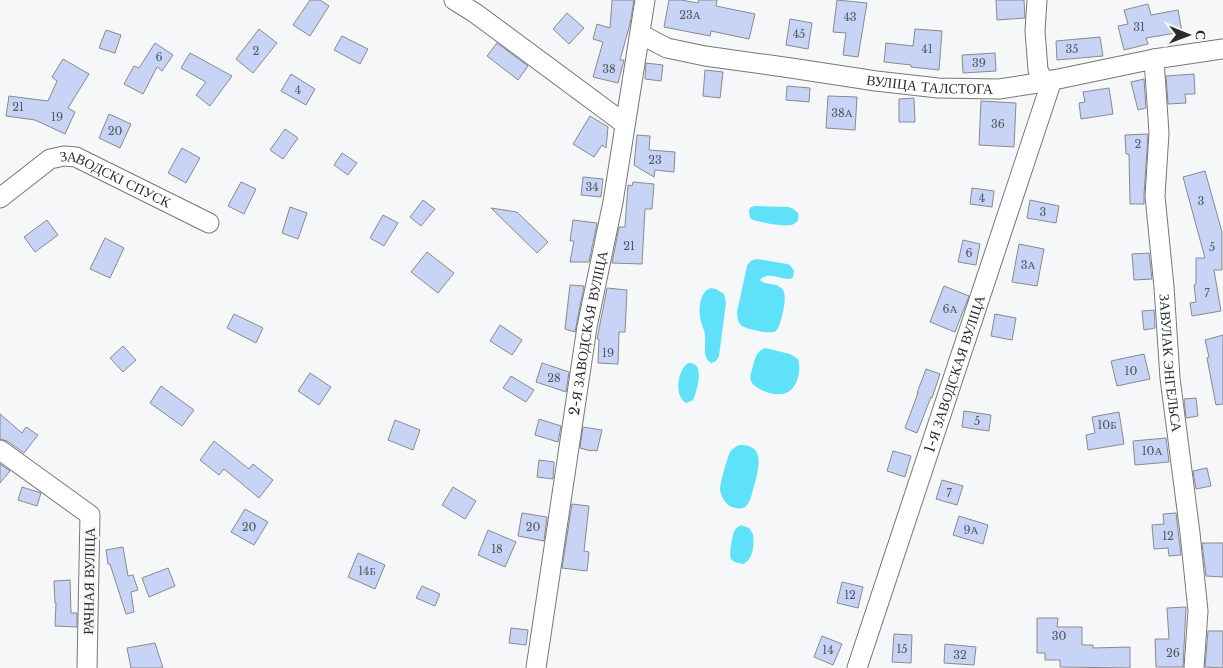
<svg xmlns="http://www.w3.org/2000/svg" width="1223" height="668" viewBox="0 0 1223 668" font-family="'Libre Baskerville',serif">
<rect width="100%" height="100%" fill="#f6f7f8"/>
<g fill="#5ee1f9">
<path d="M756,206L788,207L792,208L798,213C799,218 799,221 794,224C788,228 760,222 753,220L750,218L749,210L751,207Z"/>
<path d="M757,259L787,264L790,265L794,271L793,277L790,279C780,279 767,271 760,280C766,286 778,282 783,290C788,297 781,326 776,331C771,335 747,329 742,326C738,323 737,317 737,312L747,266C750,261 752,260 757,259Z"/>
<path d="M711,288L716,289L724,294L726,303L719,356C717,360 716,362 711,363C702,357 706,346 705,336C705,331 702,326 701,321C698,310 699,292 711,288Z"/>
<path d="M765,348L790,354L798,359C802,371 797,392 782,394C774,396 754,389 751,381C749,376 752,371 753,366C755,358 757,351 765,348Z"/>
<path d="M688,363C706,361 697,391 693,400L686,403C674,396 677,371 688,363Z"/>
<path d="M739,445C766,444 759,468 754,486C752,492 751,502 745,507C740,510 731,508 727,504C723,500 721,495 720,490C720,483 727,459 730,452C732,449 735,447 739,445Z"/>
<path d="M741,525L749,528L753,534C754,545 754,559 743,564C739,563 734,563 731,559C729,554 732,535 735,530C737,527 738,527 741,525Z"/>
</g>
<g fill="#c8d4f5" stroke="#898a8b">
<polygon points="310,0 320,0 329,6 310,36 293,25"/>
<polygon points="612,0 634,0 630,24 620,60 624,60 618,83 593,77 603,42 593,39 597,24 610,28"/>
<polygon points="669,0 681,0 698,3 699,0 717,0 716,6 755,14 749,39 711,31 710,36 664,27"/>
<polygon points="837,0 867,3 858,57 843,55 846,33 833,32"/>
<polygon points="996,0 1024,0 1025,18 997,20"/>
<polygon points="1148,4 1151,15 1178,10 1182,32 1146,38 1148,44 1124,50 1118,26 1128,24 1124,10"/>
<polygon points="567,13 584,28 569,44 553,29"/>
<polygon points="790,19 812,23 808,49 786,45"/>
<polygon points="259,29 277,43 253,73 236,59"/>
<polygon points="915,29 942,31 939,70 911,67 911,65 884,62 886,43 913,46"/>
<polygon points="106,30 121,35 115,53 99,48"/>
<polygon points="342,36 368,49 360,64 334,50"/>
<polygon points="1100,37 1103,56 1057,60 1056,41"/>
<polygon points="155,43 173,55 162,71 157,67 143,94 124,84 134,66 139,68"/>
<polygon points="497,43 528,66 518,80 487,56"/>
<polygon points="190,53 232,76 210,106 196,95 206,82 181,68"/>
<polygon points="995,53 996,71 963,73 962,55"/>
<polygon points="63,59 89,74 68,108 75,112 65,134 35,120 6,116 9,96 48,101 57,81 52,77"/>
<polygon points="646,63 663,65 661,81 645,79"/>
<polygon points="705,70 723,72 720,98 703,96"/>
<polygon points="291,74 315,89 306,105 281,91"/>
<polygon points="1194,74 1195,94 1185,94 1186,103 1168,104 1166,76"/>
<polygon points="1144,79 1146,108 1138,110 1131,82"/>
<polygon points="787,86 810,88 809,102 786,100"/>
<polygon points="1109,88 1113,114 1081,119 1079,103 1085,102 1083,92"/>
<polygon points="828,96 857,97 855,130 826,128"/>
<polygon points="914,98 915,122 899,122 899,99"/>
<polygon points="981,101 1016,103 1014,147 979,145"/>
<polygon points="109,114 131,124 120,148 99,138"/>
<polygon points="590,116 608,127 606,148 602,145 594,157 573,144"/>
<polygon points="285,129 298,138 283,159 270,150"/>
<polygon points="1148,134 1144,195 1144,204 1130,204 1129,154 1126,154 1125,135"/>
<polygon points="637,135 650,136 649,150 675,152 674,172 655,170 654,177 634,165"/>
<polygon points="182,148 200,158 186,183 168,173"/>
<polygon points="342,153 357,163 348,175 334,165"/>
<polygon points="1205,171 1222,232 1222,270 1214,270 1221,311 1192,316 1190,303 1196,302 1194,285 1196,284 1196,258 1205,258 1183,177"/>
<polygon points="583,177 603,179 601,197 581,195"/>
<polygon points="241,182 256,189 244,214 228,206"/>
<polygon points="633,182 654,184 652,209 645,209 642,264 612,263 619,227 625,227 628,185 632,186"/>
<polygon points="972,188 994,191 992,207 970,204"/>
<polygon points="423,200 435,209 421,226 410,217"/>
<polygon points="1030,200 1059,206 1056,223 1027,218"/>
<polygon points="290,207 307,213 298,239 282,233"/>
<polygon points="491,208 517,212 548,242 537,253"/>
<polygon points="383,215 398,223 384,246 370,238"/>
<polygon points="47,220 58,235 35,252 24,237"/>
<polygon points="573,220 597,223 589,262 570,262 574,241 570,241"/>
<polygon points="105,238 124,248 110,278 90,269"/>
<polygon points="963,240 980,244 976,265 958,262"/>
<polygon points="1019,244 1044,249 1037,286 1012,282"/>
<polygon points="427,252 454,273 438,293 411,272"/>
<polygon points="1149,253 1152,279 1134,280 1132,254"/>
<polygon points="570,285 584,286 575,332 565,329"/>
<polygon points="944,286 969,296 955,332 930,322"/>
<polygon points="607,288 627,290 625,332 619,332 618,364 598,363 599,339 597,339"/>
<polygon points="1154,310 1155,328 1144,330 1142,311"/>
<polygon points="234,314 263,328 256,343 227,328"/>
<polygon points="995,314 1016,318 1012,340 991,336"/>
<polygon points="500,325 522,340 512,355 490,341"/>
<polygon points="1223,335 1223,404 1216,405 1207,358 1209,357 1205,340"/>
<polygon points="123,346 136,360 123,372 110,358"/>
<polygon points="1144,354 1150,379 1117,386 1111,361"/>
<polygon points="542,363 569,372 566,392 536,382"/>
<polygon points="926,369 940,374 932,398 931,397 917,433 905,428 918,393 917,393"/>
<polygon points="310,373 331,387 319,405 298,391"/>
<polygon points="511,376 534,390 526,402 503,388"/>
<polygon points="161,386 194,410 182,426 150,403"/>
<polygon points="1196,398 1198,416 1186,418 1184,399"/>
<polygon points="964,411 991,415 989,431 962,427"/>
<polygon points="1119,412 1124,444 1088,450 1086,435 1095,433 1092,417"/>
<polygon points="0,414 22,433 26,427 38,435 24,453 7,441 0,439"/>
<polygon points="539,419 561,426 558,442 535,435"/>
<polygon points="395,420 420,430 413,450 388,440"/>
<polygon points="583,427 602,430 597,451 592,450 591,451 580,448"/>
<polygon points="1166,438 1169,462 1135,465 1133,441"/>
<polygon points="214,441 249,469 253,464 273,480 259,498 224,469 219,475 200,460"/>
<polygon points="893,451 911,456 905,477 887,471"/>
<polygon points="539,460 554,462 553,479 537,477"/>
<polygon points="0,464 10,471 0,483"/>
<polygon points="1207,468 1211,486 1196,489 1193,471"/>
<polygon points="942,480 963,486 957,505 936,499"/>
<polygon points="22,487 41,493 37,506 18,500"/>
<polygon points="453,487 476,501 465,519 442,505"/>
<polygon points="572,504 589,506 584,551 589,552 587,571 562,568"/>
<polygon points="245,509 268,522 254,545 231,532"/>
<polygon points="522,513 547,517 544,541 518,536"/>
<polygon points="1176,513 1181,555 1169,556 1168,548 1154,549 1152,525 1164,524 1163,514"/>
<polygon points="959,516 988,525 983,544 953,535"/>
<polygon points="488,530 516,542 505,567 478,555"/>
<polygon points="1202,543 1223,543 1223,577 1206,576"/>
<polygon points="123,547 128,576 133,575 138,590 131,592 134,612 126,614 110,564 108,564 106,550"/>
<polygon points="358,553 385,565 375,589 348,577"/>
<polygon points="168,568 175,586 149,597 142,578"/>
<polygon points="70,580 71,613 77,613 77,627 55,626 56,603 55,603 54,581"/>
<polygon points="842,582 863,587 858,608 837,603"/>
<polygon points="422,586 440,594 435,606 416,598"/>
<polygon points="1186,607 1183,667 1156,667 1155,639 1169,639 1167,608"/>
<polygon points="1037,618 1058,618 1057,627 1082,627 1082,645 1093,645 1093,648 1130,647 1130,668 1060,667 1060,660 1045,660 1045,653 1037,653"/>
<polygon points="511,628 528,630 526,645 509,643"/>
<polygon points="1208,631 1223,631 1223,668 1205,667"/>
<polygon points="894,634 912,635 911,663 892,662"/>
<polygon points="822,636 842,644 833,665 814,657"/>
<polygon points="155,643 163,668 131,668 127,648"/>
<polygon points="945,644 976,647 974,665 944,663"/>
</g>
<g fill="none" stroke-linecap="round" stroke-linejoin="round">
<defs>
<g id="minor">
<polyline points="454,0 475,13 625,124"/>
<polyline points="1037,0 1035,31 1038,70 1044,82"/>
<path id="s1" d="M640,34L667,48L705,56L791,68L876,81L938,88L999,89L1044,82L1154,59L1223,49"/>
<path id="s2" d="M1154,59L1159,133L1155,196L1164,287L1170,378L1190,533L1198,611L1194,668"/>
<path id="s3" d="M0,198L50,159L64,156L76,157L209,223"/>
<polyline points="0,450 90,515 87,668"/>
<path id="s4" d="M536,668L587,327L613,202L645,0"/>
<path id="s5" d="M857,668L1052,80"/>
</g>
</defs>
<use href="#minor" stroke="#777779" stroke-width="21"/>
<use href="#minor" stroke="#fff" stroke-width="19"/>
</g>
<g text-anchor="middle" stroke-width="5" stroke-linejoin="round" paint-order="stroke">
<g font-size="11" fill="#52555e">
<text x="690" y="19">23А</text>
<text x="850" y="21">43</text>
<text x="1139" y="31">31</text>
<text x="799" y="38">45</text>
<text x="927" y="53">41</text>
<text x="1072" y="53">35</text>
<text x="256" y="55">2</text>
<text x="159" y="61">6</text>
<text x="979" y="67">39</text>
<text x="609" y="73">38</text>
<text x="298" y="94">4</text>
<text x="18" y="111">21</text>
<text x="842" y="117">38А</text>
<text x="57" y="121">19</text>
<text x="998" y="128">36</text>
<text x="115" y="135">20</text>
<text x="1138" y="148">2</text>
<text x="655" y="164">23</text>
<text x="592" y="191">34</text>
<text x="982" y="202">4</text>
<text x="1201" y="205">3</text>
<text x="1043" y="216">3</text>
<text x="629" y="250">21</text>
<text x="1212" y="251">5</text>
<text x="969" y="257">6</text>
<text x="1028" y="269">3А</text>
<text x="1207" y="297">7</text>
<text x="950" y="313">6А</text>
<text x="608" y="357">19</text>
<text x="1131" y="375">10</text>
<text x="554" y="382">28</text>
<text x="977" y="425">5</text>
<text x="1107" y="429">10Б</text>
<text x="1152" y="455">10А</text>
<text x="949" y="497">7</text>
<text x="249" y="531">20</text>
<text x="533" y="531">20</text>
<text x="971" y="534">9А</text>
<text x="1168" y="540">12</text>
<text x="497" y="553">18</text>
<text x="367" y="575">14Б</text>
<text x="850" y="599">12</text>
<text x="1059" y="640">30</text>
<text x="902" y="653">15</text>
<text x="828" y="654">14</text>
<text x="1173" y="657">26</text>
<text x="960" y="659">32</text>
</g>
<g font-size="14" fill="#2a2b2b" stroke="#f6f7f8">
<text dy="5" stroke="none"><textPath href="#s1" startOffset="296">ВУЛІЦА ТАЛСТОГА</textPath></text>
<text dy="5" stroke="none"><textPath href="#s3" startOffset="134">ЗАВОДСКІ СПУСК</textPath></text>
<text dy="5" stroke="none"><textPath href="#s4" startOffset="339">2-Я ЗАВОДСКАЯ ВУЛІЦА</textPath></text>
<text dy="5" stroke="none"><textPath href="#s2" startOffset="305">ЗАВУЛАК ЭНГЕЛЬСА</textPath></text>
<text dy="5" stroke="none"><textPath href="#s5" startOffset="310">1-Я ЗАВОДСКАЯ ВУЛІЦА</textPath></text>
<text transform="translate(89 581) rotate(-89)" y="5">РАЧНАЯ ВУЛІЦА</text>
</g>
</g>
<g transform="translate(1188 35) rotate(91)" stroke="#f6f7f8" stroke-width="4" paint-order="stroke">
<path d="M0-4L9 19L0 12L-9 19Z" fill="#2a2b2b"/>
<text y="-8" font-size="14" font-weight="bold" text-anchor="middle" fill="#2a2b2b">С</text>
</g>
</svg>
